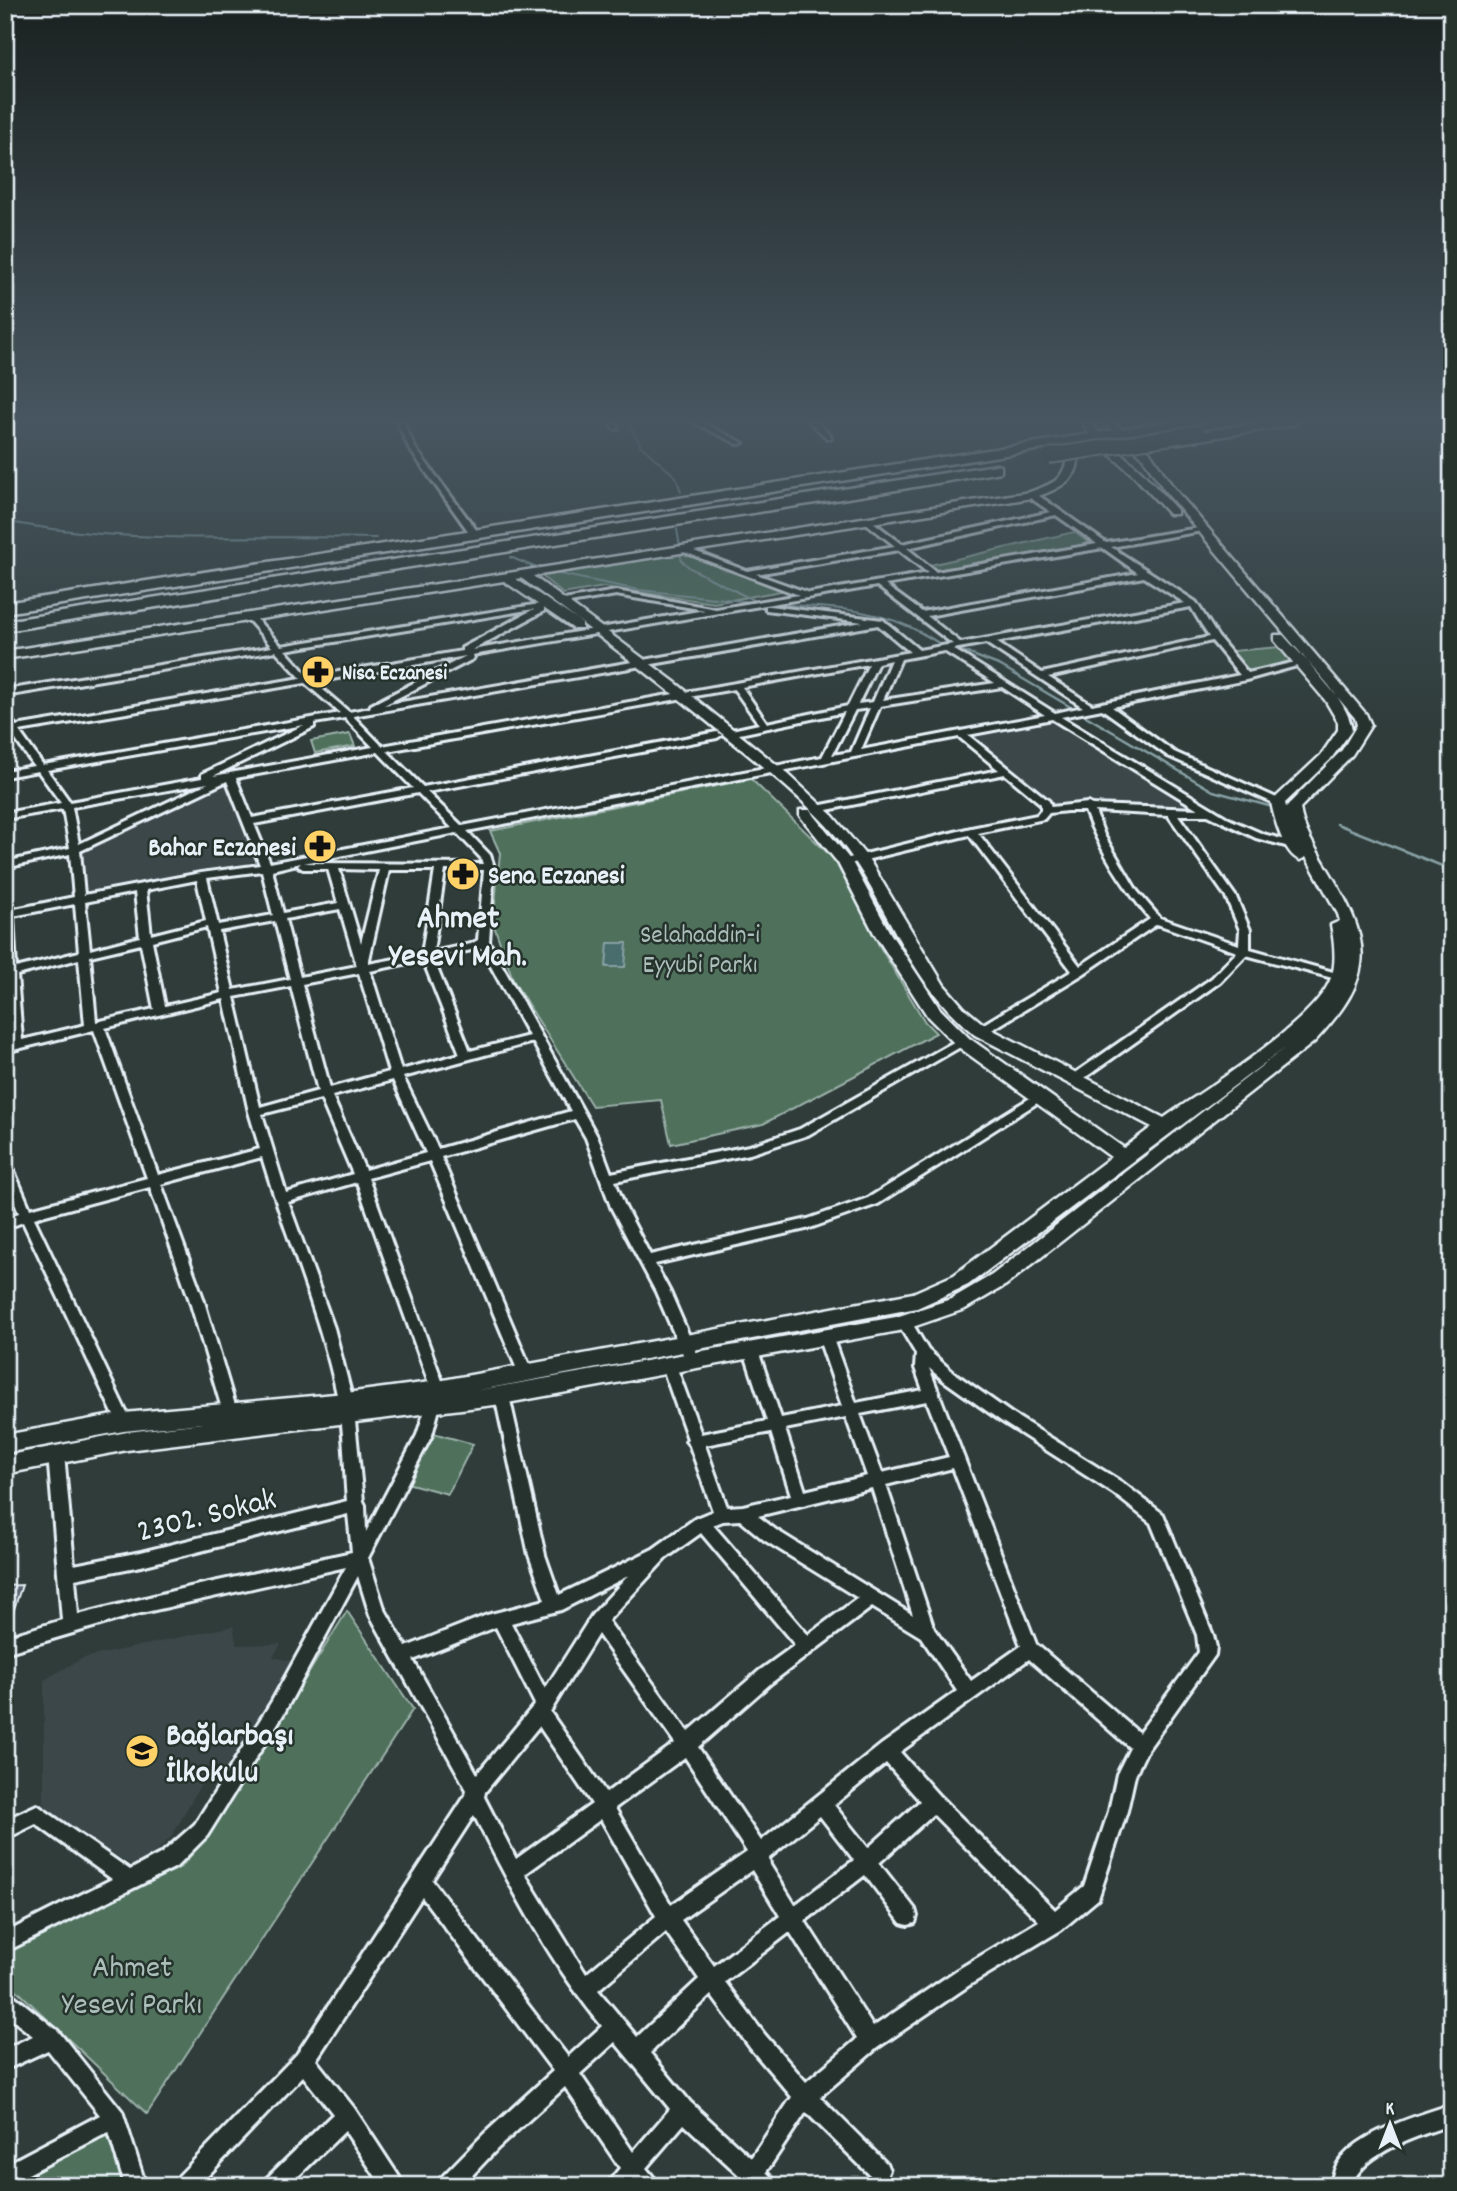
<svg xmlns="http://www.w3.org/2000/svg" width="1457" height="2191" viewBox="0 0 1457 2191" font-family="Dekko,sans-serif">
<rect width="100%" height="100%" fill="#2f3c3a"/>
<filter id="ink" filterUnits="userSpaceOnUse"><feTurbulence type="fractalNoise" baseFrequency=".0143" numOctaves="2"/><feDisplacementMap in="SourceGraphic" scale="14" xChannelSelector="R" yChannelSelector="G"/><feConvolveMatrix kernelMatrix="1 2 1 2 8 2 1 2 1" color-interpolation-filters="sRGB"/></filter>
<g filter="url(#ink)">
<g fill="#3a4749">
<polygon points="1045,717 1126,767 1196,808 1177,810 1077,801 1054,804 1015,775 1015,769 1002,759 993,757 966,736 966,732"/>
<polygon points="222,783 227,784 255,861 85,893 82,853 86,849"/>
<polygon points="233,1626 237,1645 281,1644 273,1657 296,1662 237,1759 231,1759 221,1775 207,1773 172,1836 139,1869 44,1815 44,1680 83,1658"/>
</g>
<g fill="#4f715c" stroke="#9cb1aa" stroke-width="2">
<polygon points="1074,532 1093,546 939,572 930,565"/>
<polygon points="680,552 787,590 714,603 604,587 563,594 538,573"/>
<polygon points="1280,647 1293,663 1248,672 1232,651"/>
<polygon points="350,734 355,746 315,753 311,741"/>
<polygon points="751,779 835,860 880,947 925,1022 936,1033 763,1124 671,1144 661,1100 592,1106 514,982 493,923 500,853 490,831"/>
<polygon points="433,1433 473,1444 448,1494 407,1483"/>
<polygon points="347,1611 413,1709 147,2114 5,1979 5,1948 181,1867 208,1836"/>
<polygon points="105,2128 124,2186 5,2186"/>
</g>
<polygon fill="#486c6d" stroke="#88a1a5" stroke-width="2" points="608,943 627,943 625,967 606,967"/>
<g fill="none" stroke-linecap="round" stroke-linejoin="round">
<g stroke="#88a1a5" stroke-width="2">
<polyline points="630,426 641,446 676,477 681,492"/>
<path d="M5,521C128,546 251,534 376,538"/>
<polyline points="677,529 680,547"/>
<polyline points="680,553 682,561 690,568 753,600"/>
<polyline points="510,557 539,569"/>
<polyline points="559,574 639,590 753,602"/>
<path d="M787,605C836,608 882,609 925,635"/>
</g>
<g stroke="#88a1a5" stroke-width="2.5">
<polyline points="922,633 942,645"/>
<polyline points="962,651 1001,666 1213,791 1269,806"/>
<polyline points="1337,824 1452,870"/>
</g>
</g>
<polygon fill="#55606d" stroke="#e8f1f8" stroke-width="2" points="22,1585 7,1630 5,1630 5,1586"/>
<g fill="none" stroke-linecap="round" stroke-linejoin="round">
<defs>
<g id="street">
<polygon points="397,421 403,421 415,448 477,531 477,535 471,535 409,448"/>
<polygon points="609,421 615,421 618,429 614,429"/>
<polygon points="691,421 699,421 743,443 738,444"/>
<polygon points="809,421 816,421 831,436 831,438 827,438"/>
<path d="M1029,493H1035L1106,543L1205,527V531H1202L1111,547L1196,602L1218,637L1248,673L1300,661L1304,664L1246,680L1112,707L1174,752L1281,800V804L1278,805L1168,756L1102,709L1061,717L1231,820L1263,834L1297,843L1298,845L1293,848L1256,838L1208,815H1178L1236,897L1250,930V949L1344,975L1346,977L1344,979L1340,980L1246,955L1220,982L1079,1082H1071L1069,1079L1071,1076L1212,978L1237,952L1157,924L1083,974L985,1034H977L975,1031L977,1028L1072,971L969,835L845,865L840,862L841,860L971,828L1037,815L1041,810V804L1005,774L817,812L812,809L817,806L999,770L959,737L467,831L490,855L494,867L489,942L598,1138L611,1173L749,1146L800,1129L959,1039H967L969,1042L808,1135L750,1154L615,1181L625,1207L650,1255L808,1219L868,1198L1035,1095H1043L1045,1098L878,1204L810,1228L655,1264L670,1292L700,1361L698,1365L693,1367L688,1365L686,1361L656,1292L611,1207L586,1138L575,1119L441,1157L533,1374L531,1378L526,1380L521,1378L519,1374L430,1161L368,1178L445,1389L443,1393L438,1395L433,1393L431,1389L357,1182L288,1202L334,1328L353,1401L363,1501L365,1505L366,1532L417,1435L428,1401L433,1399L438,1401L440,1405L432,1435L368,1558L384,1608L406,1647L487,1615L545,1600L529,1555L495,1396L497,1392L502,1390L507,1392L509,1396L545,1555L559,1595L653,1549L696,1518L713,1511L690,1446L686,1441L688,1439L662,1366L664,1362L669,1360L674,1362L676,1366L701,1434L767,1421L744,1351L746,1347L751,1345L756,1347L758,1351L781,1418L842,1406L819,1339L821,1335L826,1333L831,1335L833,1339L856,1403L923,1390L915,1368L916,1354L897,1322L899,1318L904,1317L909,1318L928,1350L953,1372L1011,1413L1123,1483L1163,1514L1213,1635L1216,1647L1215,1655L1146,1752L1135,1775L1127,1811L1098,1899L1061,1930L971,1984L877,2048L820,2097L886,2163L889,2170L886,2177L879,2180L872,2177L806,2112L766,2172L773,2179L776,2186H734L739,2175L684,2124L646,2168L655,2179L658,2186H608L611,2179L620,2168L565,2087L498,2148L462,2186H437L440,2179L484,2134L553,2071L422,1897L316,2060L354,2108L405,2186H382L345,2131L288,2186H263L266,2179L333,2114L303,2076L198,2186H173L176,2179L297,2054L466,1795L467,1790L370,1615L358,1576L284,1713L207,1836L176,1867L5,1952V1933L112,1879L36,1824L5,1839V1820L37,1805L130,1870L162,1853L195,1824L272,1701L346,1567L137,1614L5,1653V1637L62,1620L48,1454L51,1450L56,1448L61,1450L64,1454L74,1565L141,1552L347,1501C344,1467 345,1431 338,1399C321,1316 286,1238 262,1157L161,1184L203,1298L237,1412L235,1416L230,1418L225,1416L223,1412L189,1298L150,1187L34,1218L131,1422L129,1426L124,1428L119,1426L117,1422L23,1222L5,1229V1218L19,1213L5,1180V1160L11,1164L30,1209L147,1178L94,1030L5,1052V1044L10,1043L5,977V911L74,897L70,854L5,868V862L70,848L63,809L5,819V813L61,803L38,771L5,777V771L34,766L11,733L5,734V728H7L5,725V715L8,716L16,726L301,678L276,651L5,696V690L272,647L246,617L250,614L253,615L281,646L546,603L550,605L544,608V611L472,650L705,610L616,595L564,604L560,602L564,600L616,591L716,609L799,595L679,550L686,548L747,571L895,546L866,523V519H869L902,544L1051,512L1029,497ZM1056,515L1097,544L936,572L907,548ZM1103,548L1138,573L922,612L885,585ZM899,550L928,573L809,593L756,574ZM1144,577L1185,603L961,643L927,616ZM877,586L953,644L919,650L883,620L769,606H766V610L863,622L384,705L473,659L474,657L472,655ZM1191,607L1209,637L1042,673L996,642ZM534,609L462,648V651L309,677L285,650ZM878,625L910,652L382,746L353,716ZM1212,641L1240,675L1092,705L1048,677ZM986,643L1083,707L1055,713L953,649ZM944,651L995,683L883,700L901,659ZM466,656L371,705L370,708L349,712L314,682ZM891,660L873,702L858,704L878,663ZM869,664L848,706L767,723L742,687ZM305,683L340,713L43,765L19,731ZM1002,687L1045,715L861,750L880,706ZM734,689L759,724L727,731L725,733L730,736L845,712L822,757L462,826L427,792L717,738L722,735L717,732L423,787L387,751ZM870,708L851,752L832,755L855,710ZM345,718L373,747L213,776L314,727V723ZM1052,719L1198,809L1092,805L1088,803L1051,807L1049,801L968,735ZM304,725L202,774V778L70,802L47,770ZM378,752L413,788L252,818L236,778ZM227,781L260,865L201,873L84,895L80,851ZM208,783L79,844L72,807ZM418,793L452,828L270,863L254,824ZM1067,811H1085C1100,851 1123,886 1150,919L1080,966L978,833L1044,819L1049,813ZM1095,811L1168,815L1226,897L1240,930L1239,945L1160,918L1137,891L1104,835ZM457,833L481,858L483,864L304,863ZM301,863L298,866L303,869H328L338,903L283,913L272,870ZM339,869L379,870L361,943ZM389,870H435L422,954L368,964ZM445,870H484L478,940L471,944L433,952ZM262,871L273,915L218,925L207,878ZM197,880L206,921L151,935L146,890ZM135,892L140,937L90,950L85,902ZM75,904L79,952L16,968L13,916ZM340,909L357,966L300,977L285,919ZM275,921L290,979L233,990L219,931ZM207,927L222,993L165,1006L152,941ZM141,944L154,1009L96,1022L90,956ZM481,948L529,1036L470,1051L433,958ZM79,959L85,1025L22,1040L17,975ZM423,960L460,1054L401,1070L370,971ZM359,973L389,1072L330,1088L302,984ZM291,986L318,1091L260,1107L234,997ZM224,999L249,1112L260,1149L158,1175L105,1028ZM533,1042L571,1111L438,1149L403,1077ZM393,1080L426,1153L365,1170L332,1096ZM321,1099L353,1174L286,1193L262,1114ZM929,1368L943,1380L1001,1421L1113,1493L1151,1523L1197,1635L1199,1652L1139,1733L1036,1644ZM927,1401L949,1457L882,1473L860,1414ZM846,1417L867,1476L805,1491L785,1429ZM771,1432L791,1495L743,1506L727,1507L705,1445ZM953,1468L1021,1646L971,1681L934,1629L886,1485ZM872,1488L913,1615L776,1530L758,1516ZM348,1514L352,1552L181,1589L78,1615L75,1579L141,1566ZM740,1520L764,1540L858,1598L808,1635L713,1525L723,1521ZM701,1533L795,1645L759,1671L688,1732L608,1621L666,1558ZM628,1576L592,1615L545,1689L511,1623L561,1610ZM872,1607L921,1637L957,1691L881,1745L761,1841L698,1747L771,1683ZM496,1627L535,1704L477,1774L413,1660ZM598,1634L675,1743L606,1793L550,1712ZM1029,1659L1130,1748L1117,1774L1109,1811L1084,1886L1055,1910L939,1796L900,1752ZM539,1726L592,1804L516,1859L484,1797L485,1792ZM685,1757L747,1852L671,1905L615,1808ZM886,1763L920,1801L868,1848L834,1805ZM933,1814L1039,1921L957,1970L873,2027L805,1921L865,1875L901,1923L908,1925L915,1923L917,1916L915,1909L879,1863ZM474,1815C511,1888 550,1963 602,2026L568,2057L432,1880ZM820,1816L854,1860L795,1905L770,1865L769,1858ZM601,1819L656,1916L586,1974L525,1874ZM752,1870L780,1916L714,1966L681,1920ZM666,1932L699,1979L637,2037L598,1990ZM790,1932L857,2039L806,2082L765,2035L725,1982ZM711,1995L751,2049L792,2097L751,2158L690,2102L650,2053ZM615,2042L670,2109L633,2152L580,2074Z"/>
<polygon points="5,1991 12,1994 58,2031 122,2111 146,2186 125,2186 109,2132 5,2186 5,2165 100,2115 48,2050 5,2070 5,2049 33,2036 5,2014"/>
<path d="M1452,2104V2124C1420,2136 1363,2151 1351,2186H1330C1332,2179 1334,2171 1337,2165C1356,2132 1418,2116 1452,2104Z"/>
</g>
<g id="secondary">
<polygon points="1081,421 1091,421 1101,436 1141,471 1177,510 1177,514 1169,514 1133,475 1094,440"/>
<path d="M1102,421H1112L1149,451L1173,487L1366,714L1371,725L1352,755L1300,808C1303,830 1315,847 1326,866C1373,943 1378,974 1314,1042L1006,1285L965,1309L904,1330L502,1404L127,1450L5,1474V1456L127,1432L203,1423L124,1431L5,1453V1435L124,1413L346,1393L438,1381L913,1293L954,1275L1111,1157L957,1046L928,1017L874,933L838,863L800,816V810H810L852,862L890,933L940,1009L969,1038L1124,1148L1152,1127L975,1035C950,1014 930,991 913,963C887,921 868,874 836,836C805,800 767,770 730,740C662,684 592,630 521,578L516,579L582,623V629H574L504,581L5,659V651L1030,492C1056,482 1061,482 1069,455H1077C1083,480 1052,492 1032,498L533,576L676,683L788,774L833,816L868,858L944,985L964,1008L987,1027L1164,1118C1205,1089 1315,1022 1331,978C1337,963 1334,940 1331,925L1340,921L1338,914L1306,857L1300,860C1284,855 1274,818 1271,802L1321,755L1338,730V722L1325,700L1275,641V635H1283C1304,659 1348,698 1352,730L1330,760L1285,803L1286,807L1342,750L1357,725L1355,718L1165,491L1141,455ZM1286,1047L992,1275L951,1299L896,1317L474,1391L917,1308L968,1285Z"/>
</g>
<g id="highway">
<polygon points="1173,421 1201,421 1195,425 5,613 5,603"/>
<polygon points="1271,421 1299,421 1293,425 1174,444 1168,440 1174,436"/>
<polygon points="996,465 1001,466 1001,472 879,493 5,631 5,621"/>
</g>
</defs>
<use href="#street" stroke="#e8f1f8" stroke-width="6"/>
<use href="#secondary" stroke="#e8f1f8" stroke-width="5"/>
<use href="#highway" stroke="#e8f1f8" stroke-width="5"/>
<use href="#street" fill="#26332d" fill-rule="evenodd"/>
<use href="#secondary" fill="#26332d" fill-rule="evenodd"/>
<use href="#highway" fill="#26332d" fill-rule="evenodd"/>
<defs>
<polyline id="highway-bridge" points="1049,456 1197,433"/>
</defs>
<use href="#highway-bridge" stroke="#e8f1f8" stroke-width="18" stroke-linecap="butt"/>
<use href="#highway-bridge" stroke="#26332d" stroke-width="14"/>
</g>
</g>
<linearGradient id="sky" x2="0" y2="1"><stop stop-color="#1a2120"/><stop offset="0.58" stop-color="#475660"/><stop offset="1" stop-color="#475660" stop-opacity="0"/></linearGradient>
<rect width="1457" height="727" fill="url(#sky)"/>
<defs>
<symbol id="pharmacy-disc" viewBox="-11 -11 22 22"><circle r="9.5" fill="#ffd166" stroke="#26332d"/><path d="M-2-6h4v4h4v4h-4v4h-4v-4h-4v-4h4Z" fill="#111"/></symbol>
<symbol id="school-disc" viewBox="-11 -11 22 22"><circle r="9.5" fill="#ffd166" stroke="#26332d"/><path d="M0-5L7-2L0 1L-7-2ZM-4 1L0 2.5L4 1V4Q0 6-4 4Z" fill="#111"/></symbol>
</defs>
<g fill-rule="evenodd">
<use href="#pharmacy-disc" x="299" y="653" width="38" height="38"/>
<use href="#pharmacy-disc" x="301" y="827" width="38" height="38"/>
<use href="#pharmacy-disc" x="444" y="855" width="38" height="38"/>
<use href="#school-disc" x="123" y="1732" width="38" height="38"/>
</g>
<g text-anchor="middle" stroke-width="5" stroke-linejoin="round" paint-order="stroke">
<g font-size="21" font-weight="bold" fill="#e8f1f8" stroke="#26332d" text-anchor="start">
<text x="342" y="679">Nisa Eczanesi</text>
</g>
<g font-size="26" font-weight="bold" fill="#e8f1f8" stroke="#26332d" text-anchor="end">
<text x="296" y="855">Bahar Eczanesi</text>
<text x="488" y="883" text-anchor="start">Sena Eczanesi</text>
</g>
<g font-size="26" fill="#abbeba" stroke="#26332d">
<text x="700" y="942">Selahaddin-i<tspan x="700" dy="30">Eyyubi Parkı</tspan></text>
</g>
<g font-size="32" fill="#e8f1f8" stroke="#26332d">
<text transform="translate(206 1513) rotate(-14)" y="11">2302. Sokak</text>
</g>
<g font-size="32" font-weight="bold" fill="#e8f1f8" stroke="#26332d" text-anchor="start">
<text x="166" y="1744">Bağlarbaşı<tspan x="166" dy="37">İlkokulu</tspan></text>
</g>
<g font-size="32" fill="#abbeba" stroke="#26332d">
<text x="132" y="1976">Ahmet<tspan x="132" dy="37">Yesevi Parkı</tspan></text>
</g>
<g font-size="33" font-weight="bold" fill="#e8f1f8" stroke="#26332d">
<text x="458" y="927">Ahmet<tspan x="458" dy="38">Yesevi Mah.</tspan></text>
</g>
</g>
<rect width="1457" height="2191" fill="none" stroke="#26332d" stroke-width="28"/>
<rect x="14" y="14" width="1429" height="2163" fill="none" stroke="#e8f1f8" stroke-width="2.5" filter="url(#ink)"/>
<g transform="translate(1390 2124)" stroke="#26332d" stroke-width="5" paint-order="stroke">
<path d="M0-5L12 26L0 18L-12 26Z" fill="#e8f1f8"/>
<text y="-10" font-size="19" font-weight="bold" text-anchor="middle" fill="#e8f1f8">K</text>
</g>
</svg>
